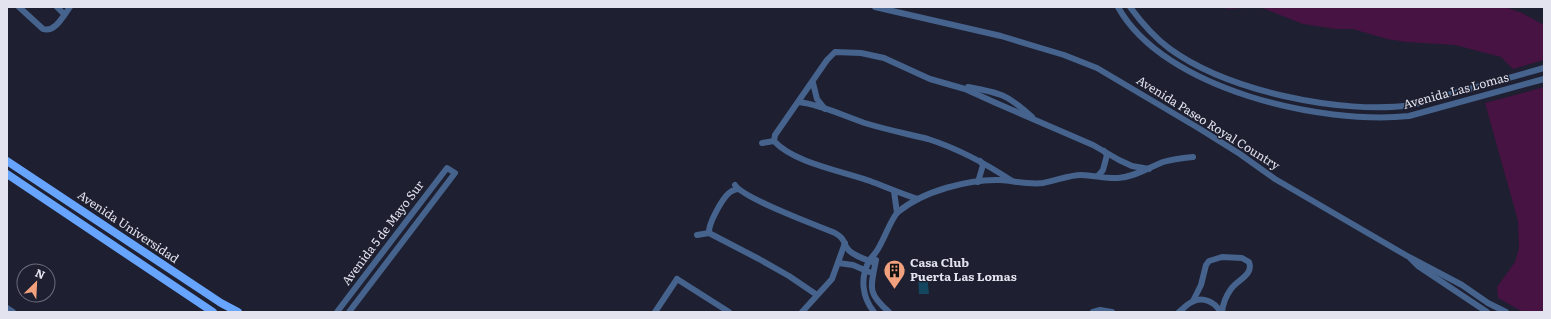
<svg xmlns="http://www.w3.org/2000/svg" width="1551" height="319" viewBox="0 0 1551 319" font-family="Literata,serif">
<rect width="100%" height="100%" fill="#1e1f30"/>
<g fill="#461342">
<polygon points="1222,7 1505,7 1522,13 1544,25 1544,60 1513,69 1501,57 1455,45 1406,42 1387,39 1353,29 1336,29 1303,24 1260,7 1228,9"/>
<polygon points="1544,87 1544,312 1523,312 1498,298 1497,287 1515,262 1519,248 1518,221 1485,103"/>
</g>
<polygon fill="#14475f" points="927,274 929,294 919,294 918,275"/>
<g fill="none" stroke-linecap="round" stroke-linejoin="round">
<g stroke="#45638d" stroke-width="6">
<path d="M19,7L43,29C55,33 63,16 70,7"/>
<polyline points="57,7 64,14"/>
<polyline points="875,7 1001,36 1064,55 1097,68 1200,129 1240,154 1275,179 1409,257 1462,285 1488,303 1506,312"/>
<path d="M1118,7C1164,90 1322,125 1409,116L1544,79"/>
<path d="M1130,7C1141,22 1155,38 1170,49C1228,91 1341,115 1412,105L1544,68"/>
<polyline points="813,83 817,99 825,109"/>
<path d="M968,87C1000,93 1007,94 1032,117"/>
<path d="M799,102C823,105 846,117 868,124C888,130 908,134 928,139C959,149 985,163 1012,181"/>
<polyline points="762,143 774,141"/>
<polyline points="1098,176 1103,170 1107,155 1104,151"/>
<polyline points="978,182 983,165 980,161"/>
<path d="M735,185C744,199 816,225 835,233C845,239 842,240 847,248C851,255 867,260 875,263"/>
<polyline points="894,191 897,213"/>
<path d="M918,199C902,194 886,187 870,181C842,171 794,163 774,141L775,135L827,60L835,52L861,53L884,58L930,79L965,89L996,103L1093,145L1119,160L1132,166L1149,169"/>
<polyline points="709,233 759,259 789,276 817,295"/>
<path d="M709,233C708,224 722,199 729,193C732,190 734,190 738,189"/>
<polyline points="697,235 709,233"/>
<polyline points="1411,259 1418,266 1487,312"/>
<path d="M876,260C871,287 866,292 889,312"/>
<polyline points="838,263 853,265 869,272"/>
<polyline points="677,279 729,312"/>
<path d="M1193,301L1201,285L1206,265L1209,261L1222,257L1242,258L1249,262C1254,275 1237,280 1231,289C1226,296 1223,303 1222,312"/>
<polyline points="7,308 13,312"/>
<polyline points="337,312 447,168 455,173 349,312"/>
<polyline points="655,312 677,279"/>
<polyline points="802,312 832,279 845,243"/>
<path d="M874,312C862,297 860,278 869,261C871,258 874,255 876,252C883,243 891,218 898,212C923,191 969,179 1000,180C1015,181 1029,185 1043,183C1055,181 1069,175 1081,175C1093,175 1107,179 1118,178C1134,177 1148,168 1163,162C1173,159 1183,158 1193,157"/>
<polyline points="1093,312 1100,310 1112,312"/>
<path d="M1179,312C1183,309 1187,304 1192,302C1202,296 1216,302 1220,312"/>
</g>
<g stroke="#66a4fd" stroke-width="8">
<polyline points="7,161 221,303 238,312"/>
<polyline points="7,174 213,312"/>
</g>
</g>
<defs>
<symbol id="building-pin" viewBox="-11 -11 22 30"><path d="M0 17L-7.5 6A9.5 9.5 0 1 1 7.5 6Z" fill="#f1a17d" stroke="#1e1f30"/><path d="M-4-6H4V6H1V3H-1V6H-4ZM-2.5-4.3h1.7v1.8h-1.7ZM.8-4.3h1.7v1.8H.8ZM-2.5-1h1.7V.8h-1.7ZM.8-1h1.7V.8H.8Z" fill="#111"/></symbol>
</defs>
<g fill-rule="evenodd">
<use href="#building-pin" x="882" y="258" width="25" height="34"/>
</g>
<g text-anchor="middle" stroke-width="3" stroke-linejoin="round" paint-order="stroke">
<g font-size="12" fill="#e2e3ef" stroke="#1e1f30">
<text transform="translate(1456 91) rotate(-15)" y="4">Avenida Las Lomas</text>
<text transform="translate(1208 123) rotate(32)" y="4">Avenida Paseo Royal Country</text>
<text transform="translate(128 227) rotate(34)" y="4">Avenida Universidad</text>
<text transform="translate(383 233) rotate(-53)" y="4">Avenida 5 de Mayo Sur</text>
</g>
<g font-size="12" font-weight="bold" fill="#e2e3ef" stroke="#1e1f30" text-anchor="start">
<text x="910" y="267">Casa Club<tspan x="910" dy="14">Puerta Las Lomas</tspan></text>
</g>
</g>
<rect width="1551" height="319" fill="none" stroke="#e2e3ef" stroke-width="16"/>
<g transform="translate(36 283) rotate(24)"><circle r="19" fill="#1e1f30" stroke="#6c6d7c"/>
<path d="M0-3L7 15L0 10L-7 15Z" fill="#f1a17d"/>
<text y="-6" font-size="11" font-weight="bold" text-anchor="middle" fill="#e2e3ef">N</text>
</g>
</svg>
